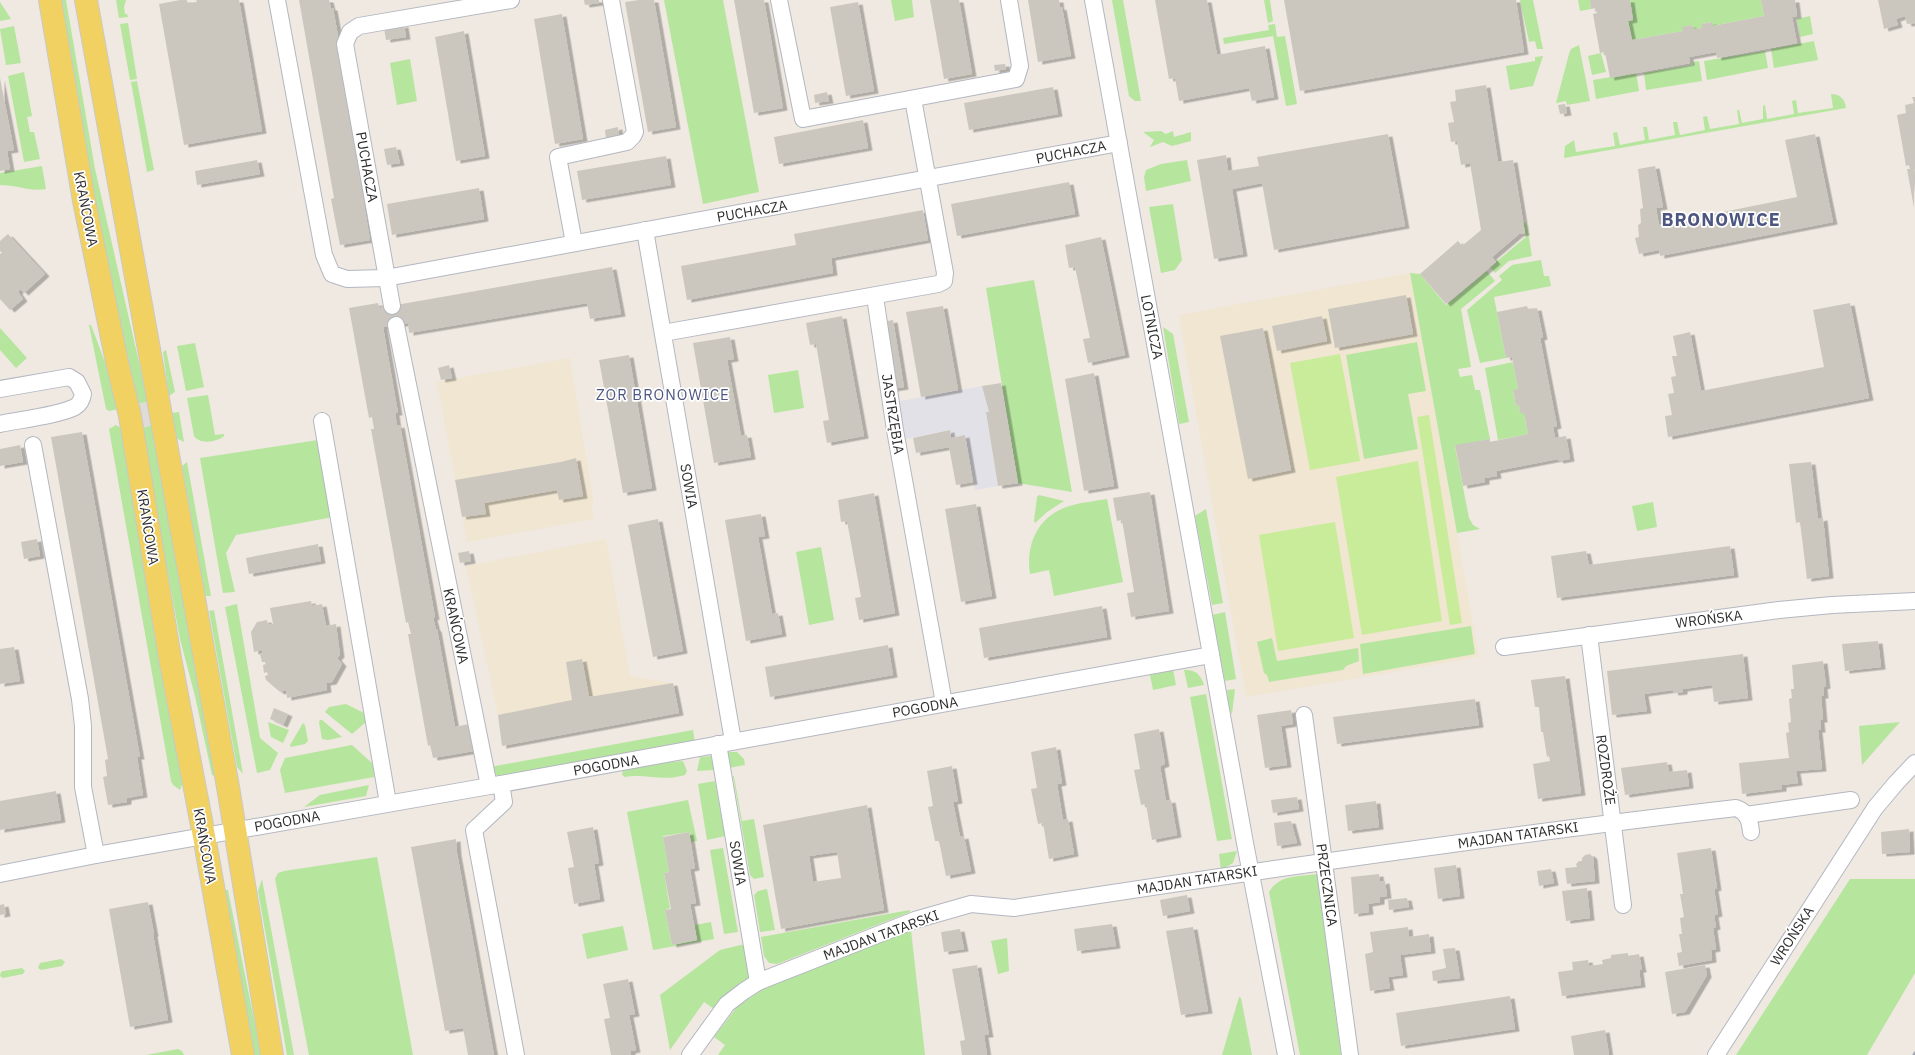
<svg xmlns="http://www.w3.org/2000/svg" width="1915" height="1055" viewBox="0 0 1915 1055" font-family="'IBM Plex Sans',sans-serif">
<defs>
<filter id="shadow"><feDropShadow dx="4.5" dy="2.5" stdDeviation="0" flood-color="#0004"/></filter>
</defs>
<rect width="100%" height="100%" fill="#efe9e1"/>
<polygon fill="#e3e1e8" points="982,386 989,412 986,412 998,486 975,490 965,435 951,438 950,430 901,440 895,402"/>
<g fill="#f0e6d1">
<polygon points="1410,273 1479,657 1246,697 1179,315"/>
<polygon points="570,358 594,505 591,506 594,519 467,542 437,382"/>
<polygon points="606,539 630,676 673,683 679,713 502,746 498,715 466,566"/>
</g>
<g fill="#b6e59e">
<polygon points="60,0 66,0 95,169 148,402 136,404 99,225"/>
<polygon points="116,0 126,0 124,7 125,14 127,14 128,17 119,18"/>
<polygon points="664,0 723,0 759,192 703,204"/>
<polygon points="891,0 912,0 914,17 895,21"/>
<polygon points="1112,0 1123,0 1141,101 1135,101 1129,96"/>
<polygon points="1264,0 1270,0 1273,21 1268,23"/>
<polygon points="1520,0 1533,0 1543,49 1537,49 1535,41 1529,42"/>
<polygon points="1578,0 1590,0 1591,9 1580,11"/>
<polygon points="1630,0 1761,0 1764,16 1712,26 1711,22 1702,24 1702,28 1693,29 1692,25 1683,27 1683,31 1632,40 1628,21 1633,20"/>
<polygon points="0,2 11,19 0,21"/>
<polygon points="1810,16 1813,34 1800,37 1797,19"/>
<polygon points="128,23 137,79 130,80 120,24"/>
<polygon points="1275,24 1277,37 1285,36 1297,104 1286,106 1273,36 1224,44 1223,38 1269,30 1268,25"/>
<polygon points="14,26 21,63 6,65 0,29"/>
<polygon points="1814,41 1818,60 1774,68 1771,49"/>
<polygon points="1579,45 1590,101 1567,105 1566,101 1556,103 1569,54 1571,49"/>
<polygon points="1765,51 1768,68 1707,80 1704,61"/>
<polygon points="1601,53 1606,72 1592,75 1588,56"/>
<polygon points="1543,56 1533,86 1510,90 1506,66 1535,61 1535,57"/>
<polygon points="410,59 417,101 397,105 390,63"/>
<polygon points="1699,61 1702,81 1646,90 1644,73 1693,65 1693,62"/>
<polygon points="24,72 32,116 27,117 30,132 34,132 40,159 24,162 8,76"/>
<polygon points="1636,73 1639,91 1596,99 1593,80"/>
<polygon points="137,81 154,170 147,172 131,82"/>
<path d="M1831,94C1840,94 1845,99 1846,108L1564,158L1565,146L1574,140L1576,152L1615,146L1613,133L1617,132L1620,145L1645,140L1643,127H1647L1649,140L1675,135L1673,122H1677L1680,135L1705,130L1703,117L1707,116L1710,129L1739,124L1737,110H1739L1742,123L1763,119V106L1765,105L1767,119L1794,114L1792,101L1796,100L1798,113L1833,108Z"/>
<polygon points="1161,131 1166,134 1173,131 1174,137 1191,132 1191,141 1172,146 1163,142 1150,147 1154,140 1143,132"/>
<polygon points="1187,160 1191,181 1146,191 1144,177 1146,170 1161,164"/>
<path d="M42,166L46,189C29,192 18,185 0,185V173Z"/>
<polygon points="1173,204 1182,260 1175,270 1161,273 1149,207"/>
<polygon points="1523,222 1525,222 1527,226 1532,256 1509,261 1495,273 1490,267 1526,237"/>
<polygon points="1541,260 1544,276 1549,276 1551,286 1494,297 1506,358 1480,363 1467,310 1502,280 1499,276 1512,265"/>
<polygon points="1487,271 1495,281 1461,309 1471,367 1458,369 1460,377 1472,375 1475,390 1480,390 1490,439 1455,446 1469,518 1473,525 1480,529 1457,533 1410,273 1420,274 1446,305"/>
<polygon points="1034,280 1072,492 1018,483 986,288"/>
<polygon points="89,325 91,325 106,365 118,409 109,411 106,409"/>
<polygon points="1163,327 1173,334 1189,422 1179,424"/>
<polygon points="0,328 27,358 16,368 0,350"/>
<polygon points="1417,342 1426,391 1408,394 1418,449 1364,459 1346,355"/>
<polygon points="195,343 204,387 186,391 177,346"/>
<polygon points="166,350 175,392 169,396 163,352"/>
<polygon points="1513,362 1518,389 1513,391 1516,406 1519,405 1520,413 1524,413 1528,434 1498,440 1485,368"/>
<polygon points="798,370 804,408 774,413 768,375"/>
<path d="M208,395L215,435L224,434V436C217,442 200,445 194,436L187,398Z"/>
<polygon points="179,412 184,442 176,438 172,413"/>
<polygon points="116,425 121,428 125,449 183,782 180,790 173,785 171,781 109,429"/>
<polygon points="153,425 215,776 212,775 195,696 180,639 141,428"/>
<polygon points="318,440 333,517 236,535 226,553 235,592 223,593 200,458"/>
<polygon points="187,462 211,596 205,596 182,466"/>
<polygon points="1039,495 1064,501 1047,512 1035,523 1034,521 1037,497"/>
<path d="M1107,499L1123,582L1054,596L1049,570L1030,574C1025,542 1040,513 1073,505C1084,502 1096,501 1107,499Z"/>
<polygon points="1653,502 1657,527 1637,531 1632,506"/>
<polygon points="1206,509 1223,603 1212,605 1195,516"/>
<polygon points="821,547 834,620 809,625 796,552"/>
<polygon points="237,604 260,738 278,753 270,770 257,773 225,607"/>
<polygon points="214,610 243,774 237,767 209,611"/>
<polygon points="1225,612 1236,679 1225,681 1212,615"/>
<polygon points="1471,626 1475,654 1363,674 1360,644"/>
<polygon points="1272,638 1277,661 1358,648 1359,661 1346,666 1343,670 1269,682 1267,675 1264,673 1257,642"/>
<polygon points="1173,670 1176,685 1153,690 1150,675"/>
<path d="M1184,670C1195,669 1201,675 1204,685L1188,688Z"/>
<polygon points="1235,689 1232,714 1229,710 1227,690"/>
<polygon points="1206,694 1232,839 1217,841 1190,697"/>
<polygon points="346,704 364,713 366,722 352,734 325,712 329,707"/>
<polygon points="320,720 322,720 342,737 328,740 322,739 319,722"/>
<polygon points="268,722 289,730 283,743 271,737"/>
<polygon points="1900,722 1862,765 1859,726"/>
<polygon points="303,723 305,725 308,741 305,744 291,747 290,745"/>
<polygon points="693,730 695,743 500,780 490,767"/>
<polygon points="352,745 373,764 374,777 285,793 280,770 285,758"/>
<polygon points="728,752 737,752 744,759 745,765 729,768"/>
<polygon points="711,756 714,770 697,771 700,757"/>
<path d="M683,761L687,771L685,775C661,782 647,773 624,777L622,774L623,771L660,763Z"/>
<polygon points="733,776 734,776 742,821 754,819 764,877 754,879 750,875"/>
<polygon points="715,781 725,836 707,840 698,784"/>
<polygon points="369,785 366,796 304,807 320,795"/>
<polygon points="688,800 697,841 691,842 689,832 663,836 669,872 664,873 670,908 665,910 672,945 697,940 695,925 711,922 714,939 653,950 627,812"/>
<polygon points="723,848 738,932 724,934 710,850"/>
<polygon points="1237,851 1233,863 1221,870 1219,854"/>
<polygon points="377,857 413,1055 309,1055 275,879 278,873 284,871"/>
<path d="M1317,874L1341,1055H1300L1269,892C1280,874 1298,877 1317,874Z"/>
<polygon points="262,879 294,1055 287,1055 258,891"/>
<polygon points="1850,879 1915,879 1915,973 1867,1055 1736,1055"/>
<polygon points="767,889 775,930 760,932 754,895 758,891"/>
<polygon points="223,890 228,890 261,1055 254,1055"/>
<polygon points="910,910 910,912 777,964 769,963 764,956 761,937"/>
<polygon points="623,926 628,950 587,959 582,934"/>
<polygon points="911,930 925,1055 718,1055 725,1045 714,1037 737,1007 763,989"/>
<polygon points="1007,938 1009,971 998,974 991,941"/>
<path d="M745,944L752,976C737,985 725,995 714,1009L704,1002L670,1050L660,995L720,950Z"/>
<polygon points="61,959 65,962 62,966 41,970 38,968 40,963"/>
<polygon points="22,968 25,971 23,974 3,978 0,976 1,972 3,971"/>
<polygon points="1239,997 1241,998 1252,1055 1222,1055"/>
<polygon points="178,1049 182,1051 184,1055 146,1055"/>
</g>
<g fill="#c9ec9a">
<polygon points="1340,354 1360,461 1310,470 1290,363"/>
<polygon points="1429,415 1462,623 1450,625 1417,417"/>
<polygon points="1418,461 1442,621 1362,635 1336,477"/>
<polygon points="1335,522 1354,638 1278,651 1259,535"/>
</g>
<polygon fill="#dfdcd8" points="148,402 153,425 141,428 136,404"/>
<g fill="#cbc7bf" fill-rule="evenodd" filter="url(#shadow)">
<polygon points="180,0 187,0 187,3 197,2 196,0 239,0 262,131 184,145 159,4"/>
<polygon points="299,0 329,0 331,8 333,8 368,203 364,204 370,240 340,245 331,199 334,198"/>
<polygon points="584,0 599,0 599,3 585,5"/>
<polygon points="639,0 654,0 676,127 648,132 625,2"/>
<polygon points="734,0 764,0 783,108 754,113"/>
<polygon points="930,0 959,0 972,74 944,79"/>
<polygon points="1028,0 1059,0 1060,8 1062,7 1071,56 1038,62"/>
<polygon points="1155,0 1207,0 1217,55 1265,46 1274,97 1252,101 1249,88 1179,101 1175,78 1169,79"/>
<polygon points="1284,0 1516,0 1524,52 1300,91"/>
<polygon points="1590,0 1630,0 1633,20 1628,21 1632,40 1683,31 1682,27 1692,25 1693,29 1702,28 1702,24 1712,22 1712,26 1764,16 1761,0 1795,0 1797,16 1792,17 1797,43 1717,58 1716,52 1689,57 1690,63 1610,78 1605,52 1600,53 1593,14 1597,13 1596,8 1591,9"/>
<polygon points="1878,0 1915,0 1915,23 1907,24 1905,16 1896,19 1898,25 1884,29"/>
<polygon points="858,2 874,91 846,96 830,7"/>
<polygon points="562,14 583,139 555,144 534,19"/>
<polygon points="404,25 406,37 386,40 384,28"/>
<polygon points="464,31 485,156 456,161 435,37"/>
<polygon points="1005,64 1006,69 995,71 994,65"/>
<polygon points="0,78 14,150 7,151 10,169 0,171"/>
<polygon points="1486,85 1498,162 1513,160 1525,233 1519,234 1492,257 1496,262 1446,304 1420,274 1458,241 1462,246 1481,230 1470,163 1461,165 1457,141 1451,142 1448,123 1454,122 1450,102 1456,101 1455,90"/>
<polygon points="1053,87 1058,114 969,130 964,103"/>
<polygon points="827,92 829,101 815,103 814,95"/>
<polygon points="1912,97 1915,97 1914,208 1907,169 1910,169 1909,165 1906,166 1897,115 1906,113 1905,105 1914,103"/>
<polygon points="1565,104 1567,113 1560,114 1558,105"/>
<polygon points="863,120 868,148 779,164 774,137"/>
<polygon points="618,127 619,137 606,139 605,130"/>
<polygon points="1388,134 1405,226 1274,250 1262,183 1232,189 1243,254 1214,259 1197,160 1226,155 1228,171 1259,166 1257,157"/>
<polygon points="1815,134 1833,222 1660,256 1659,250 1639,254 1635,238 1639,237 1638,225 1641,223 1640,209 1643,208 1638,169 1655,166 1663,207 1656,208 1659,225 1797,197 1785,140"/>
<polygon points="396,147 400,163 387,165 384,149"/>
<polygon points="666,156 671,185 582,200 577,171"/>
<polygon points="257,160 260,174 197,185 195,171"/>
<polygon points="1069,182 1075,214 957,236 951,204"/>
<polygon points="479,188 484,219 392,235 387,204"/>
<polygon points="923,210 928,240 831,258 833,273 687,300 681,266 796,245 794,234"/>
<polygon points="8,234 45,274 24,293 20,289 18,292 23,299 10,310 0,299 0,254 2,253 0,251 0,241"/>
<polygon points="1101,237 1125,355 1088,363 1083,339 1090,338 1075,267 1069,268 1065,245"/>
<polygon points="612,267 621,314 590,319 587,303 409,333 408,323 383,327 398,413 395,413 397,426 400,425 435,617 433,618 436,629 437,629 455,727 469,724 474,751 433,758 430,745 428,746 408,634 411,634 408,622 406,623 371,429 374,429 372,417 369,418 349,308 378,303 379,308"/>
<polygon points="1406,295 1413,334 1335,348 1328,309"/>
<polygon points="1850,303 1869,398 1668,437 1665,416 1672,415 1668,394 1674,393 1671,377 1676,376 1672,356 1677,356 1673,336 1690,332 1701,391 1824,367 1813,310"/>
<polygon points="943,306 958,390 921,397 906,312"/>
<polygon points="1527,306 1528,309 1537,308 1543,337 1540,338 1557,426 1553,427 1555,438 1566,436 1570,459 1559,461 1558,459 1496,471 1497,476 1485,478 1485,482 1463,486 1455,445 1490,439 1490,442 1528,434 1524,413 1520,413 1519,405 1516,406 1513,390 1518,389 1513,362 1512,357 1506,358 1497,312"/>
<polygon points="842,316 864,436 827,443 823,421 829,420 816,344 810,345 806,323"/>
<polygon points="1322,316 1327,341 1277,351 1272,326"/>
<polygon points="893,320 904,387 892,389 882,322"/>
<polygon points="1263,328 1291,470 1248,479 1220,336"/>
<polygon points="730,337 734,359 727,360 741,436 747,435 751,457 714,463 693,343"/>
<polygon points="629,355 652,488 623,493 599,360"/>
<polygon points="449,365 452,378 441,380 438,368"/>
<polygon points="1094,373 1114,486 1084,491 1065,379"/>
<polygon points="1001,383 1018,483 998,486 986,412 989,412 982,386"/>
<polygon points="950,430 951,438 965,435 973,482 956,485 949,447 916,453 913,438"/>
<polygon points="82,432 140,757 137,757 143,795 127,798 127,802 108,805 103,777 107,776 105,760 108,759 51,437"/>
<polygon points="20,445 23,462 0,466 0,449"/>
<polygon points="576,458 583,496 559,500 557,490 484,503 486,514 462,517 455,480 561,462"/>
<polygon points="1811,462 1818,519 1823,518 1829,576 1807,579 1800,522 1796,523 1789,464"/>
<polygon points="1150,492 1169,611 1131,617 1127,593 1134,592 1122,520 1117,521 1113,498"/>
<polygon points="874,493 895,613 859,620 855,598 861,597 847,521 841,522 838,500"/>
<polygon points="976,504 992,596 961,602 945,509"/>
<polygon points="761,514 765,536 758,537 772,614 778,613 782,634 746,641 725,520"/>
<polygon points="658,519 683,651 653,657 628,525"/>
<polygon points="37,539 40,556 24,559 21,542"/>
<polygon points="318,544 321,561 249,574 246,558"/>
<polygon points="1730,546 1734,575 1557,598 1551,556 1586,551 1589,565"/>
<polygon points="469,551 471,561 460,563 458,553"/>
<polygon points="311,601 312,606 322,604 326,626 336,624 340,655 337,658 342,664 332,682 326,683 327,690 287,698 286,690 280,692 266,680 265,676 268,675 267,672 264,673 263,665 266,664 265,662 262,662 260,654 263,653 262,650 254,652 251,632 257,622 267,620 268,625 273,624 270,608"/>
<polygon points="1102,606 1107,637 984,658 979,628"/>
<polygon points="1878,641 1881,667 1845,671 1842,644"/>
<polygon points="888,645 893,675 770,697 765,667"/>
<polygon points="14,647 20,681 0,684 0,649"/>
<polygon points="1743,654 1748,698 1714,702 1712,685 1683,689 1683,692 1674,693 1673,690 1644,694 1647,711 1612,715 1607,671"/>
<polygon points="582,659 589,697 673,683 679,713 502,746 498,715 572,700 566,662"/>
<polygon points="1823,661 1826,686 1823,687 1824,696 1821,696 1823,720 1820,720 1821,730 1818,730 1822,769 1796,771 1798,783 1782,785 1782,789 1742,794 1739,763 1789,758 1786,733 1789,732 1788,723 1791,722 1789,699 1792,698 1791,689 1794,689 1792,665"/>
<polygon points="1565,676 1581,793 1538,799 1533,764 1550,761 1549,756 1547,757 1543,732 1541,732 1539,707 1535,707 1531,680"/>
<polygon points="1475,699 1479,725 1337,744 1333,717"/>
<polygon points="274,708 288,714 283,725 270,719"/>
<polygon points="1291,710 1293,724 1281,726 1287,765 1265,768 1257,715"/>
<polygon points="1159,729 1165,764 1160,766 1166,801 1171,800 1177,835 1152,840 1146,804 1141,805 1134,770 1140,769 1134,734"/>
<polygon points="1056,747 1062,783 1057,784 1063,820 1068,819 1074,854 1049,859 1043,823 1038,824 1031,789 1037,788 1031,752"/>
<polygon points="1667,762 1669,772 1687,770 1689,786 1625,795 1621,768"/>
<polygon points="952,766 958,801 953,802 960,837 964,836 971,871 946,876 939,841 935,841 928,807 933,806 927,771"/>
<polygon points="56,791 61,820 0,830 0,801"/>
<polygon points="1297,797 1299,809 1273,813 1271,800"/>
<polygon points="1376,801 1379,827 1348,831 1345,805"/>
<path d="M867,805L884,910L781,929L763,825ZM837,852L841,878L813,882L809,856Z"/>
<polygon points="1291,821 1297,843 1277,846 1274,823"/>
<polygon points="593,827 599,863 594,864 600,899 574,904 568,868 574,867 567,832"/>
<polygon points="1909,829 1910,852 1882,854 1881,832"/>
<polygon points="689,832 695,868 690,869 696,903 690,904 697,940 672,945 665,910 671,909 664,873 669,872 663,837"/>
<polygon points="456,839 457,853 494,1055 468,1055 463,1028 445,1031 411,847"/>
<polygon points="1711,848 1717,888 1714,889 1718,914 1714,915 1716,927 1713,928 1716,949 1711,950 1712,960 1679,966 1677,953 1682,952 1679,934 1682,934 1680,918 1684,917 1680,894 1683,894 1677,853"/>
<polygon points="1590,854 1593,857 1595,881 1567,884 1565,868 1577,867 1576,864 1579,861 1582,861 1582,858 1585,855"/>
<polygon points="1456,865 1460,896 1438,899 1434,868"/>
<polygon points="1551,869 1554,883 1539,886 1537,871"/>
<polygon points="1379,874 1380,882 1385,881 1387,896 1380,897 1380,902 1368,904 1369,912 1354,914 1351,877"/>
<polygon points="1587,888 1590,918 1566,921 1562,891"/>
<polygon points="1187,895 1190,911 1163,916 1160,900"/>
<polygon points="1407,898 1409,907 1389,910 1388,900"/>
<polygon points="148,902 154,934 153,934 168,1020 130,1027 109,909"/>
<polygon points="4,904 6,914 0,915 0,905"/>
<polygon points="1112,924 1116,946 1077,951 1074,929"/>
<polygon points="1193,927 1208,1011 1181,1015 1166,931"/>
<polygon points="1408,927 1409,937 1429,934 1431,951 1400,955 1403,975 1388,977 1390,988 1370,991 1365,954 1373,952 1370,932"/>
<polygon points="960,929 964,949 944,952 941,932"/>
<polygon points="1455,948 1460,978 1433,981 1432,971 1446,968 1443,949"/>
<polygon points="1628,953 1628,956 1639,954 1642,970 1639,970 1641,985 1562,996 1558,972 1573,970 1572,962 1588,960 1589,966 1603,964 1602,960 1611,958 1611,955"/>
<polygon points="977,965 989,1035 984,1035 987,1055 962,1055 960,1041 965,1040 952,969"/>
<polygon points="1705,965 1707,975 1685,1012 1672,1014 1665,972"/>
<polygon points="628,979 635,1014 629,1015 636,1050 631,1051 631,1055 611,1055 604,1019 610,1018 603,984"/>
<polygon points="1510,996 1515,1029 1401,1046 1396,1013"/>
<polygon points="1605,1030 1609,1055 1574,1055 1571,1036"/>
</g>
<g fill="none" stroke-linecap="round" stroke-linejoin="round">
<defs>
<g id="street">
<polyline points="277,0 324,255 332,274 347,279 386,278 1119,143"/>
<polyline points="779,0 803,119 1016,79 1020,66 1009,0"/>
<polyline points="1093,0 1245,843 1286,1055"/>
<polyline points="645,230 733,741"/>
<polyline points="574,243 558,157 627,142 633,136 635,132 611,0"/>
<polyline points="875,297 895,430 944,703"/>
<polyline points="392,306 345,44 350,32 359,26 511,0"/>
<polyline points="396,325 489,786"/>
<polyline points="663,333 938,284 944,281 945,273 913,99"/>
<path d="M0,389L69,377L77,382L83,394C82,400 80,404 75,407C60,415 19,420 0,424"/>
<polyline points="322,421 388,803"/>
<polyline points="33,445 80,699 83,726 83,787 96,855"/>
<polyline points="1589,635 1623,905"/>
<polyline points="1504,647 1779,610 1832,605 1915,601"/>
<polyline points="1304,715 1350,1055"/>
<polyline points="718,744 758,982"/>
<polyline points="501,784 504,802 474,830 516,1055"/>
<polyline points="1746,815 1851,800"/>
<polyline points="0,874 96,855 501,784 1211,655"/>
<path d="M690,1055L727,1004L744,991L758,982L915,920L971,904L1014,908C1254,871 1494,836 1736,808C1747,812 1750,820 1751,832"/>
<polyline points="1716,1055 1875,808 1896,783 1915,763"/>
</g>
<g id="primary">
<polyline points="50,0 84,201 117,362 130,416 170,658 204,836 243,1055"/>
<polyline points="86,0 228,787 272,1055"/>
</g>
</defs>
<use href="#street" stroke="#b4b7c1" stroke-width="18"/>
<use href="#primary" stroke="#c9c9c9" stroke-width="24"/>
<use href="#street" stroke="#fff" stroke-width="16"/>
<use href="#primary" stroke="#f2d163" stroke-width="22"/>
<polyline stroke="#a3a6b8" stroke-width="3" points="1914,1055 1915,1053"/>
</g>
<g text-anchor="middle" stroke-width="3.5" stroke-linejoin="round" paint-order="stroke">
<g font-size="14" fill="#2e2e2e" stroke="#fff">
<text transform="translate(1071 152) rotate(-11)" y="5">PUCHACZA</text>
<text transform="translate(367 167) rotate(80)" y="5">PUCHACZA</text>
<text transform="translate(86 209) rotate(79)" y="5">KRAŃCOWA</text>
<text transform="translate(752 211) rotate(-10)" y="5">PUCHACZA</text>
<text transform="translate(1152 327) rotate(79)" y="5">LOTNICZA</text>
<text transform="translate(893 414) rotate(81)" y="5">JASTRZĘBIA</text>
<text transform="translate(689 486) rotate(80)" y="5">SOWIA</text>
<text transform="translate(148 527) rotate(81)" y="5">KRAŃCOWA</text>
<text transform="translate(1709 619) rotate(-7)" y="5">WROŃSKA</text>
<text transform="translate(456 626) rotate(78)" y="5">KRAŃCOWA</text>
<text transform="translate(925 707) rotate(-10)" y="5">POGODNA</text>
<text transform="translate(606 765) rotate(-10)" y="5">POGODNA</text>
<text transform="translate(1606 770) rotate(82)" y="5">ROZDROŻE</text>
<text transform="translate(287 821) rotate(-10)" y="5">POGODNA</text>
<text transform="translate(1518 835) rotate(-8)" y="5">MAJDAN TATARSKI</text>
<text transform="translate(205 846) rotate(80)" y="5">KRAŃCOWA</text>
<text transform="translate(738 863) rotate(81)" y="5">SOWIA</text>
<text transform="translate(1197 880) rotate(-9)" y="5">MAJDAN TATARSKI</text>
<text transform="translate(1327 885) rotate(82)" y="5">PRZECZNICA</text>
<text transform="translate(881 935) rotate(-20)" y="5">MAJDAN TATARSKI</text>
<text transform="translate(1792 936) rotate(-57)" y="5">WROŃSKA</text>
</g>
<g font-size="15" letter-spacing="1" fill="#4d5680" stroke="#fff">
<text x="663" y="400">ZOR BRONOWICE</text>
</g>
<g font-size="18" font-weight="bold" letter-spacing="1" fill="#4d5680" stroke="#fff">
<text x="1721" y="226">BRONOWICE</text>
</g>
</g>
</svg>
